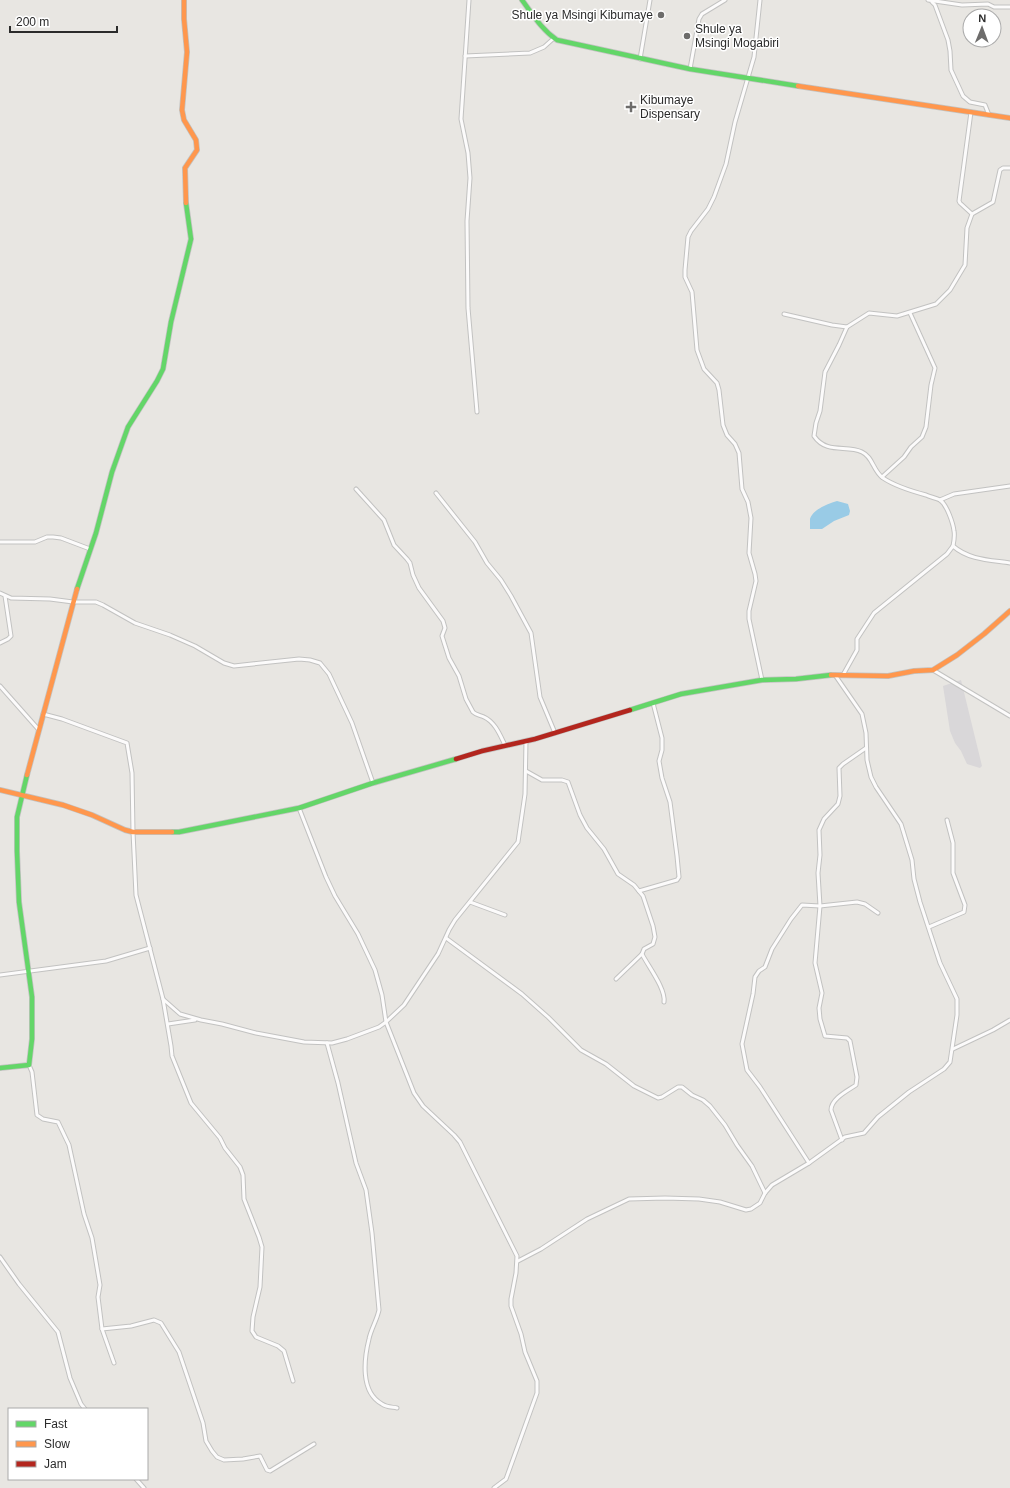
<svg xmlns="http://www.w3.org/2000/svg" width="1010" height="1488" viewBox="0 0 1010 1488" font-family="Arial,sans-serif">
<rect width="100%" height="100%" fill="#e8e6e2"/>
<polygon fill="#d9d7d9" points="961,680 982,766 980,768 967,764 961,751 955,743 950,731 943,686"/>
<path fill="#99cbe6" d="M837,501L848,504L850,511L849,515L834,521L822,529H810C810,526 810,522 810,519C813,509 828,504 837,501Z"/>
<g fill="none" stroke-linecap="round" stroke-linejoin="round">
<defs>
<g id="street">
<polyline points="469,0 461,119 468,153 470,178 467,221 468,308 477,412"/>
<polyline points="760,0 754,57 735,122 726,164 714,197 708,209 691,231 688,237 685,270 685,277 692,292 697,350 704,369 717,383 719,390 723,425 727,435 735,444 739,453 742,489 748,502 751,518 749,553 755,574 756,581 749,611 749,619 762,680"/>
<polyline points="928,0 962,5 988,4 994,7 1010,7"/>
<polyline points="932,2 935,5 948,40 950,51 951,70 963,96 970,102 985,105 989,115"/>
<polyline points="465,56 530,53 544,47 554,38"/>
<polyline points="640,59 650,0"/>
<polyline points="690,69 699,19 702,14 725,0"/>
<polyline points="971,112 959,201 960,203 972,214"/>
<polyline points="784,314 832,325 847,327 869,313 897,316 936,304 950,290 965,265 967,228 972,214 993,202 1000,170 1003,168 1010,168"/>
<path d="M847,327L839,345L825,372L820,411L816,423L814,436C827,455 847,444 862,452C873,457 873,471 883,478C895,486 911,491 926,495C930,497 936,498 940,500C947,505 953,523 954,531C955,536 954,541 953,546C969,560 990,560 1010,563"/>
<polyline points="882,477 904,457 911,447 922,437 926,427 931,385 935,368 910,313"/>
<path d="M356,489L384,520L394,545L407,559L410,563L413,575L419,588L443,621L445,628L442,636L449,658L459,676L466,699L473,712C476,715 480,715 484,717C495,722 500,735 505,745"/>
<polyline points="436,493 475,542 487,563 501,580 511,596 531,633 540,697 555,733"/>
<polyline points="940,500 954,494 1010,486"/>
<polyline points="0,542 35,542 47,537 53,537 61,538 90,549"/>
<polyline points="0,593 11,598 50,599 73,602 96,602 103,605 135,623 170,635 195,646 224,663 234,666 299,659 310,660 320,663 329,674 352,723 373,783"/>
<polyline points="0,643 8,639 11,636 5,596"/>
<polyline points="933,670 1010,716"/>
<polyline points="843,675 857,650 857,639 874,613 947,554 953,546"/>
<polyline points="0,686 39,730"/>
<polyline points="43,714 62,719 127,743 132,773 133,832 136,895 163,999 171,1046 172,1056 191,1103 220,1138 225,1148 240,1167 243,1175 244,1199 259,1237 262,1247 260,1287 253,1317 252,1331 256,1337 278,1346 284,1351 293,1381"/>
<path d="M526,771L542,780H562L568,782L580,815L587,828L604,849L618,874L634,885L643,896L653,926L655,937L653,944L644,949L642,954C648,966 666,989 664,1002"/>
<polyline points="299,808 326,877 335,896 358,934 375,970 382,995 386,1022 414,1093 423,1106 454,1135 460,1142 517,1256 516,1273 511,1299 511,1306 521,1334 525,1352 537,1381 537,1393 506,1479 494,1488"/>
<polyline points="639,891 677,880 679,877 677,856 670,802 662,778 659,761 662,750 662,738 653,703"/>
<polyline points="470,902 505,915"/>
<polyline points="929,927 964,912 965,905 953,873 953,843 947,820"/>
<polyline points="446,938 522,994 548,1017 581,1050 606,1064 634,1086 658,1098 662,1097 678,1087 682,1087 692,1095 703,1100 710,1106 725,1125 737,1145 752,1166 765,1193"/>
<polyline points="0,975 106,961 150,948"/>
<polyline points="616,979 642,954"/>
<polyline points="163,999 180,1014 201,1020 222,1024 256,1033 304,1042 332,1043 347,1039 379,1027 386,1022 404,1005 438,954 449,930 455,920 518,842 525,794 526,741"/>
<polyline points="168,1024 195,1020"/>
<path d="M327,1043L338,1083L356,1163L366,1190L372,1233L379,1310C377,1320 371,1329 369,1339C364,1359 360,1392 382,1404C386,1407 392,1407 397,1408"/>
<polyline points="953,1049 993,1030 1010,1020"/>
<polyline points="29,1065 32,1072 37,1115 43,1119 58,1122 69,1145 84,1214 92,1238 100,1285 98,1297 102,1329 114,1363"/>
<path d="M842,1140L831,1110C831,1099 847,1091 856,1085L857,1077L850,1041L847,1038L825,1036L820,1019L819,1008L822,993L815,963L820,906L818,873L820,855L819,830L824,819L838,804L840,796L839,768L843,764L866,748"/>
<polyline points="809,1163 760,1087 747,1070 742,1044 753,994 755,977 759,971 765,967 772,949 791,919 802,905 820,906 857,902 865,904 878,913"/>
<polyline points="0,1257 19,1284 58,1332 70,1378 81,1404 85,1409"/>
<polyline points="518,1261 541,1249 587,1219 629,1199 665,1198 699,1199 720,1202 746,1210 751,1209 760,1203 765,1193 772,1185 809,1163 845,1137 864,1133 878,1117 909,1092 944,1069 950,1062 957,1015 957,999 940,963 920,902 914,879 912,860 901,824 876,787 871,777 867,760 866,733 862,714 835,675"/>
<polyline points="102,1329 131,1326 154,1320 161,1323 179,1352 203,1423 206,1441 212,1451 217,1457 224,1460 243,1459 260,1456 267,1470 270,1471 314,1444"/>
<polyline points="136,1479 144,1488"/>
</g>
<g id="fast">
<path d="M522,0C533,15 542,30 557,40L690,69L798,86"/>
<polyline points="77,589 96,533 112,472 128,427 157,381 163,369 171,322 191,239 186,203"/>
<polyline points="630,710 681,694 762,680 796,679 831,675"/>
<polyline points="172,832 179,832 299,808 373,783 456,759"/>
<polyline points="0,1068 29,1065 32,1039 32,997 19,902 17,851 17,817 27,775"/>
</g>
<g id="slow">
<polyline points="184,0 184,19 187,52 182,110 184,120 196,140 197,150 185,168 186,203"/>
<polyline points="798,86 1010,118"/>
<polyline points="831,675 888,676 914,671 933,670 957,655 984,634 1010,611"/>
<polyline points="27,775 77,589"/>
<polyline points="0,790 63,805 92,815 125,830 133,832 172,832"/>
</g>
<polyline id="jam" points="456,759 482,751 535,739 630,710"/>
</defs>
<use href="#street" stroke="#c2c2c1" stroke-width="5"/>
<use href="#fast" stroke="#c2c2c1" stroke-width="6"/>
<use href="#slow" stroke="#c2c2c1" stroke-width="6"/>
<use href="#jam" stroke="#c2c2c1" stroke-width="6"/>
<use href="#street" stroke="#fcfbfb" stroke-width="3"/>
<use href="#fast" stroke="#63d668" stroke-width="4.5"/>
<use href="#slow" stroke="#ff974d" stroke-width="4.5"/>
<use href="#jam" stroke="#b3261e" stroke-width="4.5"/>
</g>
<g fill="#6d6c6b" stroke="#fff" stroke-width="1.5">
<circle cx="661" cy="15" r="4"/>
<circle cx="687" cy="36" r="4"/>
<path d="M629 101h4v4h4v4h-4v4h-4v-4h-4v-4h4z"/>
</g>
<g text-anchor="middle" stroke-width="3" stroke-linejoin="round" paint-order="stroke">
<g font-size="12" fill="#2b2b2b" stroke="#fff" text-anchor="start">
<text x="653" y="19" text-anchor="end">Shule ya Msingi Kibumaye</text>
<text x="695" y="33">Shule ya<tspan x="695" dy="14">Msingi Mogabiri</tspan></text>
<text x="640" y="104">Kibumaye<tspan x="640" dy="14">Dispensary</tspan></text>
</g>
</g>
<rect x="8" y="1408" width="140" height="72" fill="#ffffff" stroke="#aaaaaa"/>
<rect x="16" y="1421" width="20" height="6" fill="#63d668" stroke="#aaaaaa"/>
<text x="44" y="1428" font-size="12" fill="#2b2b2b">Fast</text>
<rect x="16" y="1441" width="20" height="6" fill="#ff974d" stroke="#aaaaaa"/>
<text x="44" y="1448" font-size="12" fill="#2b2b2b">Slow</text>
<rect x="16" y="1461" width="20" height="6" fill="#b3261e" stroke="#aaaaaa"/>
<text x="44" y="1468" font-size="12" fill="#2b2b2b">Jam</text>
<g transform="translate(982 28) rotate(1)"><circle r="19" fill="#ffffff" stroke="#aaaaaa"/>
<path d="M0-3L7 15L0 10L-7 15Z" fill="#6d6c6b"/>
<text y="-6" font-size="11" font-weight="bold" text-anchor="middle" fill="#2b2b2b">N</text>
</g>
<path d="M10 26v6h107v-6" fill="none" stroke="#2b2b2b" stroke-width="2"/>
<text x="16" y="26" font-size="12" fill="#2b2b2b" stroke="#ffffff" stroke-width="3" paint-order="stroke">200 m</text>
</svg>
